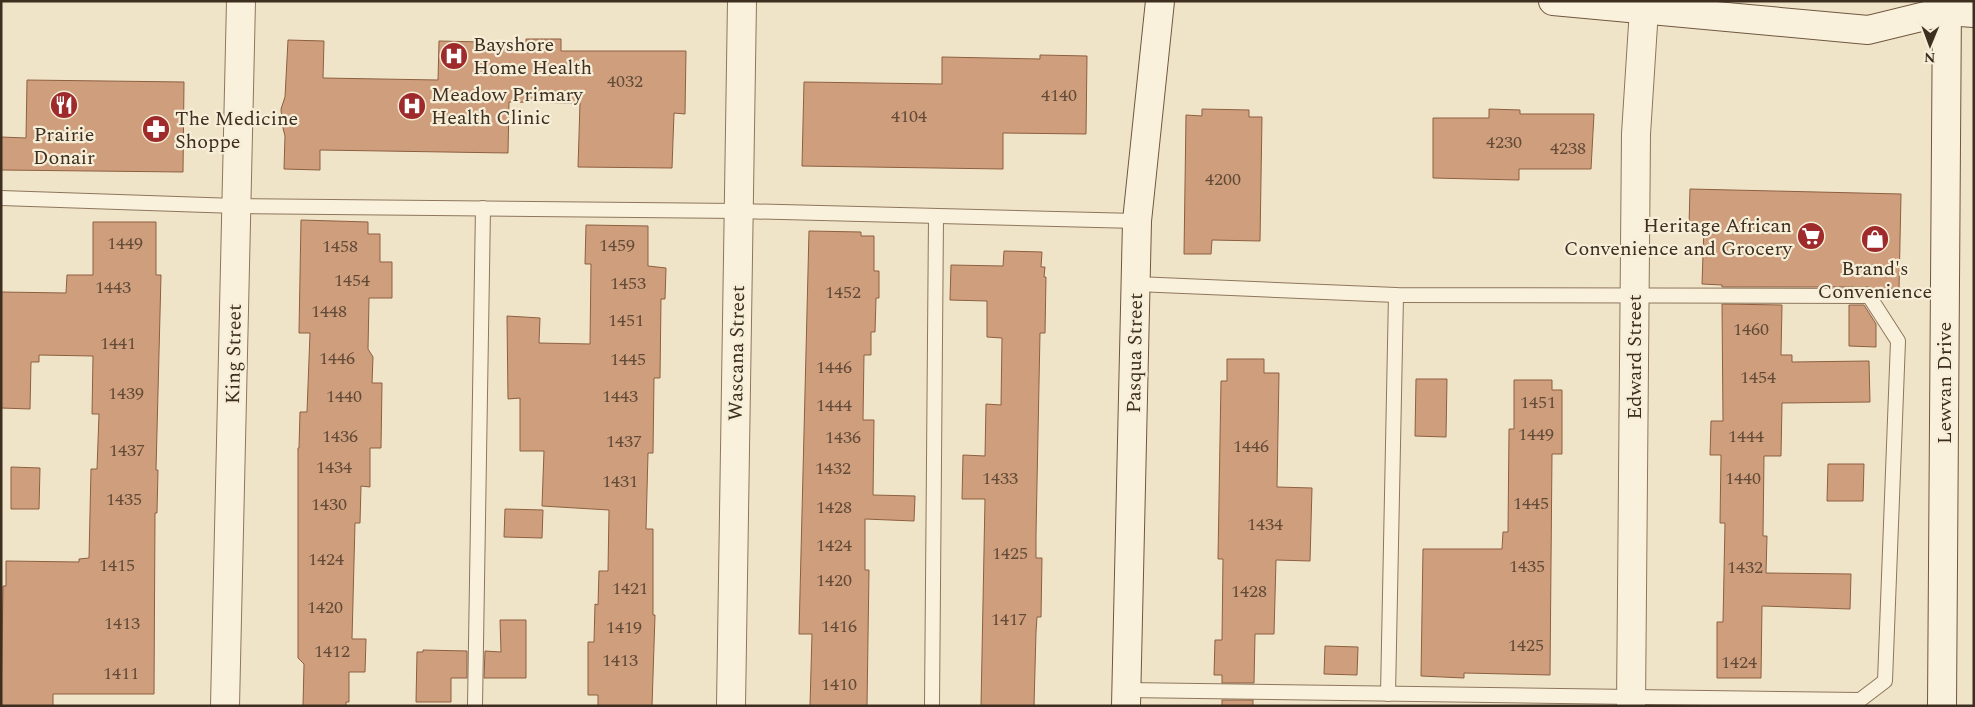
<svg xmlns="http://www.w3.org/2000/svg" width="1975" height="707" viewBox="0 0 1975 707" font-family="Spectral,serif">
<rect width="100%" height="100%" fill="#f0e4c8"/>
<g fill="#cf9f7d" stroke="#8d5f41">
<polygon points="526,39 561,39 561,51 686,51 685,114 674,113 672,168 578,167 580,103 509,102 508,153 320,150 320,170 284,169 285,136 282,124 281,109 285,97 288,40 324,41 323,78 438,80 439,41 526,43"/>
<polygon points="1040,55 1087,56 1086,134 1003,133 1003,169 802,166 804,82 942,84 942,57 1040,59"/>
<polygon points="27,80 184,82 183,172 1,170 1,137 26,138"/>
<polygon points="1202,109 1249,110 1249,117 1262,117 1260,241 1212,240 1211,254 1184,254 1186,115 1202,116"/>
<polygon points="1489,109 1520,110 1520,114 1594,114 1591,169 1519,169 1519,180 1433,178 1433,118 1489,118"/>
<polygon points="1690,189 1901,194 1899,289 1878,288 1877,293 1874,289 1869,287 1722,287 1722,285 1702,284 1704,226 1689,225"/>
<polygon points="301,220 368,222 368,234 380,234 380,262 392,262 392,298 369,298 368,349 373,357 372,383 382,383 381,448 370,448 370,487 361,486 360,523 355,523 352,639 366,639 365,672 349,672 349,702 346,702 346,706 303,706 304,664 298,658 298,448 299,448 300,412 307,412 310,333 299,333"/>
<polygon points="93,222 156,222 156,275 161,275 156,470 158,470 157,513 155,513 154,694 53,694 53,706 1,706 3,586 6,586 6,561 79,562 79,559 89,558 91,469 97,469 99,414 92,414 93,356 39,355 39,362 31,362 30,409 1,408 1,292 66,293 67,275 93,275"/>
<polygon points="586,225 648,226 648,266 666,268 665,299 661,299 660,378 654,378 653,453 648,453 646,529 653,529 653,615 655,615 652,706 598,706 598,695 588,695 588,642 594,642 595,604 598,605 599,571 608,571 609,510 542,506 544,451 520,451 520,398 508,399 507,316 540,318 539,343 590,344 591,264 585,264"/>
<polygon points="809,231 861,232 861,236 874,236 874,271 879,271 879,298 876,298 875,332 871,332 871,355 864,355 863,420 874,420 873,495 915,496 914,521 865,519 865,570 869,570 867,706 810,706 812,634 799,634"/>
<polygon points="1004,251 1042,252 1041,267 1045,267 1044,277 1046,277 1045,333 1040,333 1036,534 1036,558 1042,558 1041,617 1037,617 1036,632 1034,706 981,706 985,499 962,499 963,455 985,456 986,404 1001,405 1002,338 987,337 987,301 950,300 951,265 1003,266"/>
<polygon points="1722,304 1782,305 1781,355 1792,355 1792,362 1869,361 1870,402 1782,403 1781,456 1764,456 1763,536 1767,536 1766,573 1851,574 1850,609 1762,606 1761,678 1717,678 1717,622 1723,622 1725,523 1720,523 1721,455 1710,455 1711,421 1723,421"/>
<polygon points="1849,305 1864,305 1876,324 1876,347 1849,346"/>
<polygon points="1227,359 1264,359 1264,373 1279,373 1277,487 1312,488 1310,561 1276,560 1274,634 1255,634 1254,683 1222,683 1222,675 1214,675 1215,640 1222,640 1223,559 1218,559 1221,381 1227,381"/>
<polygon points="1416,379 1447,379 1446,437 1415,436"/>
<polygon points="1514,380 1552,380 1552,390 1562,390 1562,454 1552,454 1550,675 1464,673 1464,678 1421,676 1423,549 1502,549 1503,532 1508,532 1509,429 1514,429"/>
<polygon points="1828,464 1864,464 1863,501 1827,501"/>
<polygon points="11,467 40,468 39,509 11,509"/>
<polygon points="505,509 543,510 542,538 504,537"/>
<polygon points="500,620 526,620 526,678 484,678 485,651 501,652"/>
<polygon points="1325,646 1358,647 1357,675 1324,674"/>
<polygon points="423,650 467,651 467,678 451,678 451,702 416,702 417,652 423,652"/>
<rect x="1222" y="700" width="31" height="6"/>
</g>
<g fill="none" stroke-linecap="round" stroke-linejoin="round">
<defs>
<g id="lane">
<polyline points="1,198 236,206 738,211 1137,221"/>
<polyline points="1126,690 1860,700 1885,681 1898,341 1869,296 1396,295 1136,284"/>
<polyline points="1388,694 1396,295"/>
<polyline points="475,706 483,208"/>
<polyline points="932,706 936,217"/>
</g>
<g id="street">
<polyline points="225,706 241,1"/>
<polyline points="731,706 742,1"/>
<polyline points="1631,706 1636,134 1644,9"/>
</g>
<g id="secondary">
<polyline points="1553,1 1868,30 1946,11 1974,13"/>
<polyline points="1126,706 1137,221 1160,1"/>
<polyline points="1942,706 1947,1"/>
</g>
</defs>
<use href="#lane" stroke="#8d765c" stroke-width="16"/>
<use href="#street" stroke="#8d765c" stroke-width="30"/>
<use href="#secondary" stroke="#6f573f" stroke-width="30"/>
<use href="#lane" stroke="#faf1dc" stroke-width="14"/>
<use href="#street" stroke="#faf1dc" stroke-width="28"/>
<use href="#secondary" stroke="#faf1dc" stroke-width="28"/>
</g>
<defs>
<symbol id="hospital-disc" viewBox="-11 -11 22 22"><circle r="9.5" fill="#9e2a2b" stroke="#f7eed8"/><path d="M-5-5h3v3.5h4V-5h3V5h-3V1.5h-4V5h-3Z" fill="#fff"/></symbol>
<symbol id="restaurant-disc" viewBox="-11 -11 22 22"><circle r="9.5" fill="#9e2a2b" stroke="#f7eed8"/><path d="M-5-6h1v4h1v-4h1v4h1v-4h1v5L-1.5 .5V6h-2V.5L-5-1ZM5-6V6H3V1.5H1.5Q1.5-4 5-6Z" fill="#fff"/></symbol>
<symbol id="pharmacy-disc" viewBox="-11 -11 22 22"><circle r="9.5" fill="#9e2a2b" stroke="#f7eed8"/><path d="M-2-6h4v4h4v4h-4v4h-4v-4h-4v-4h4Z" fill="#fff"/></symbol>
<symbol id="supermarket-disc" viewBox="-11 -11 22 22"><circle r="9.5" fill="#9e2a2b" stroke="#f7eed8"/><path d="M-6-5.5h2.5l.6 2H6L4.5 2H-2.5L-4.4-4H-6ZM-1.5 3.2a1.3 1.3 0 1 0 .1 0ZM3 3.2a1.3 1.3 0 1 0 .1 0Z" fill="#fff"/></symbol>
<symbol id="shop-disc" viewBox="-11 -11 22 22"><circle r="9.5" fill="#9e2a2b" stroke="#f7eed8"/><path d="M-5-2.5h2.3a2.7 3.5 0 0 1 5.4 0H5L5.5 6h-11ZM-1.5-2.5h3a1.5 2.3 0 0 0-3 0Z" fill="#fff"/></symbol>
</defs>
<g fill-rule="evenodd">
<use href="#hospital-disc" x="438" y="40" width="32" height="32"/>
<use href="#restaurant-disc" x="48" y="89" width="32" height="32"/>
<use href="#hospital-disc" x="396" y="90" width="32" height="32"/>
<use href="#pharmacy-disc" x="140" y="113" width="32" height="32"/>
<use href="#supermarket-disc" x="1795" y="220" width="32" height="32"/>
<use href="#shop-disc" x="1859" y="223" width="32" height="32"/>
</g>
<g text-anchor="middle" stroke-width="4.5" stroke-linejoin="round" paint-order="stroke">
<g font-size="18" fill="#624a37">
<text x="625" y="87">4032</text>
<text x="1059" y="101">4140</text>
<text x="909" y="122">4104</text>
<text x="1504" y="148">4230</text>
<text x="1568" y="154">4238</text>
<text x="1223" y="185">4200</text>
<text x="125" y="249">1449</text>
<text x="617" y="251">1459</text>
<text x="340" y="252">1458</text>
<text x="352" y="286">1454</text>
<text x="628" y="289">1453</text>
<text x="113" y="293">1443</text>
<text x="843" y="298">1452</text>
<text x="329" y="317">1448</text>
<text x="626" y="326">1451</text>
<text x="1751" y="335">1460</text>
<text x="118" y="349">1441</text>
<text x="337" y="364">1446</text>
<text x="628" y="365">1445</text>
<text x="834" y="373">1446</text>
<text x="1758" y="383">1454</text>
<text x="126" y="399">1439</text>
<text x="344" y="402">1440</text>
<text x="620" y="402">1443</text>
<text x="1538" y="408">1451</text>
<text x="834" y="411">1444</text>
<text x="1536" y="440">1449</text>
<text x="340" y="442">1436</text>
<text x="1746" y="442">1444</text>
<text x="843" y="443">1436</text>
<text x="624" y="447">1437</text>
<text x="1251" y="452">1446</text>
<text x="127" y="456">1437</text>
<text x="334" y="473">1434</text>
<text x="833" y="474">1432</text>
<text x="1000" y="484">1433</text>
<text x="1743" y="484">1440</text>
<text x="620" y="487">1431</text>
<text x="124" y="505">1435</text>
<text x="1531" y="509">1445</text>
<text x="329" y="510">1430</text>
<text x="834" y="513">1428</text>
<text x="1265" y="530">1434</text>
<text x="834" y="551">1424</text>
<text x="1010" y="559">1425</text>
<text x="326" y="565">1424</text>
<text x="117" y="571">1415</text>
<text x="1527" y="572">1435</text>
<text x="1745" y="573">1432</text>
<text x="834" y="586">1420</text>
<text x="630" y="594">1421</text>
<text x="1249" y="597">1428</text>
<text x="325" y="613">1420</text>
<text x="1009" y="625">1417</text>
<text x="122" y="629">1413</text>
<text x="839" y="632">1416</text>
<text x="624" y="633">1419</text>
<text x="1526" y="651">1425</text>
<text x="332" y="657">1412</text>
<text x="620" y="666">1413</text>
<text x="1739" y="668">1424</text>
<text x="121" y="679">1411</text>
<text x="839" y="690">1410</text>
</g>
<g font-size="20" fill="#3d2e20" stroke="#f7eed8" text-anchor="start">
<text x="473" y="51">Bayshore<tspan x="473" dy="23">Home Health</tspan></text>
<text x="431" y="101">Meadow Primary<tspan x="431" dy="23">Health Clinic</tspan></text>
<text x="175" y="125">The Medicine<tspan x="175" dy="23">Shoppe</tspan></text>
<text x="64" y="141" text-anchor="middle">Prairie<tspan x="64" dy="23">Donair</tspan></text>
<text x="1792" y="232" text-anchor="end">Heritage African<tspan x="1792" dy="23">Convenience and Grocery</tspan></text>
<text x="1875" y="275" text-anchor="middle">Brand's<tspan x="1875" dy="23">Convenience</tspan></text>
</g>
<g font-size="20" fill="#3d2e20" stroke="#f7eed8">
<text transform="translate(736 353) rotate(-89)" y="7">Wascana Street</text>
<text transform="translate(1134 353) rotate(-89)" y="7">Pasqua Street</text>
<text transform="translate(233 354) rotate(-89)" y="7">King Street</text>
<text transform="translate(1634 357) rotate(-90)" y="7">Edward Street</text>
<text transform="translate(1944 383) rotate(-90)" y="7">Lewvan Drive</text>
</g>
</g>
<rect width="1975" height="707" fill="none" stroke="#3d2e20" stroke-width="5"/>
<g transform="translate(1930 45) rotate(181)" stroke="#f7eed8" stroke-width="4" paint-order="stroke">
<path d="M0-4L9 19L0 12L-9 19Z" fill="#3d2e20"/>
<text y="-8" font-size="14" font-weight="bold" text-anchor="middle" fill="#3d2e20">N</text>
</g>
</svg>
